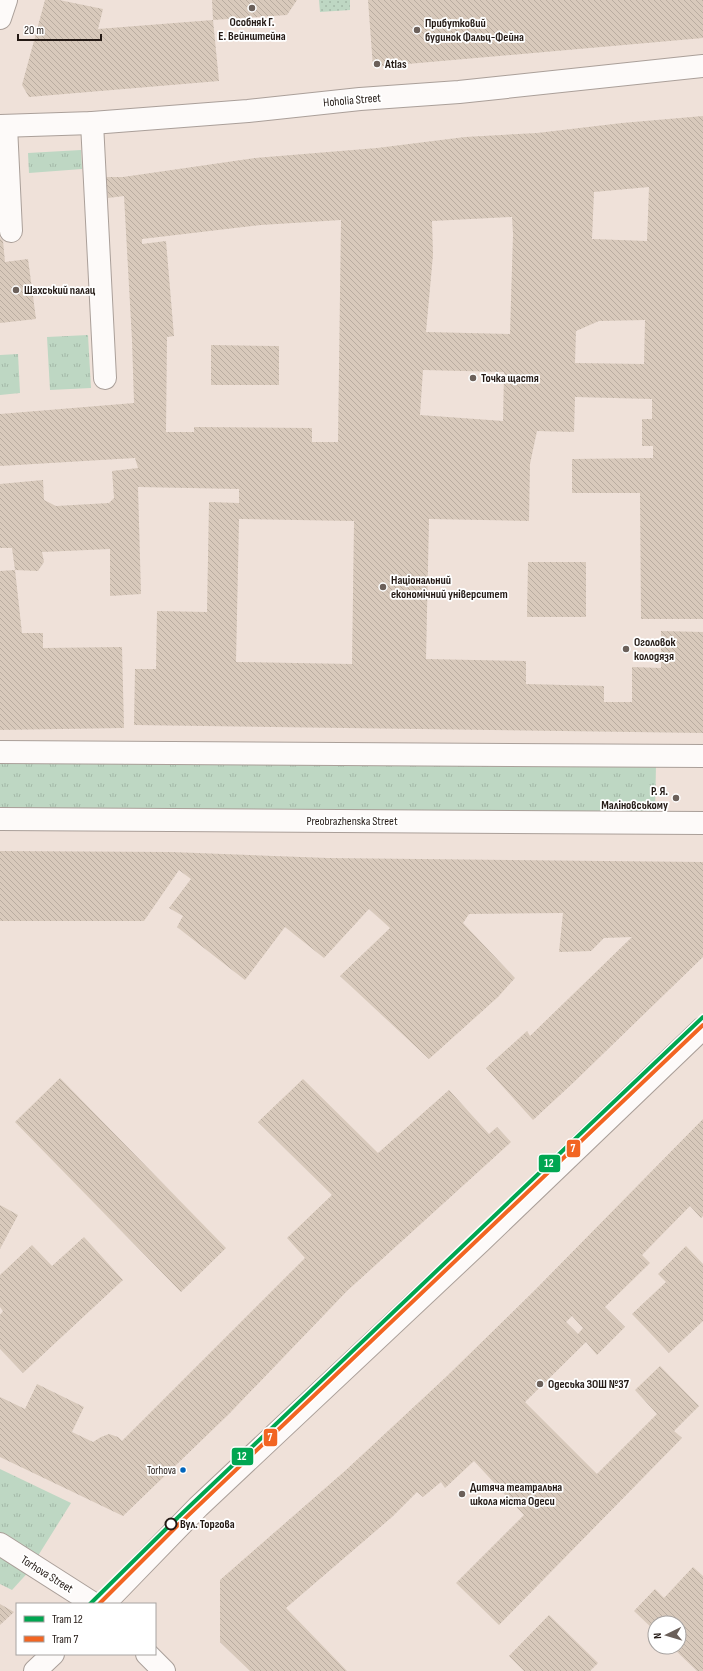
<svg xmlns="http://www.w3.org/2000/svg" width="703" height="1671" viewBox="0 0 703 1671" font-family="'Sofia Sans Condensed',sans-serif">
<defs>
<pattern id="grass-dots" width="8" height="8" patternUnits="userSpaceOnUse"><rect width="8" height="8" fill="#bed7c3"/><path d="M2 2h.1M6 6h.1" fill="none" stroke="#a3b8a7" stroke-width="1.8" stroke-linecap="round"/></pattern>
<pattern id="park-tufts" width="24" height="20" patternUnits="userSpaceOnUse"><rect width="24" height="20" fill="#bed7c3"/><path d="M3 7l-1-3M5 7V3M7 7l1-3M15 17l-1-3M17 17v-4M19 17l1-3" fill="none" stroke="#a3b8a7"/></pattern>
<pattern id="building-back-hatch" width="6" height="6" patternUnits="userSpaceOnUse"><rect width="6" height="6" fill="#d8c9bb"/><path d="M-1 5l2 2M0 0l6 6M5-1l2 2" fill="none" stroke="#b9aca0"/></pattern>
</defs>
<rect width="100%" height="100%" fill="#efe1d9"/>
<polygon fill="url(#grass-dots)" points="319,0 350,0 350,10 320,12"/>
<g fill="url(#park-tufts)">
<polygon points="81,150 82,169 29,173 28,153"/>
<polygon points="88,335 91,388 50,390 47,337"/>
<polygon points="18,354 20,393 0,395 0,355"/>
<polygon points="0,761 656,764 655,817 0,812"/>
<polygon points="0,1469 71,1503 36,1559 0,1536"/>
<polygon points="0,1548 32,1568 12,1590 0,1584"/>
</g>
<g fill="url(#building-back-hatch)" fill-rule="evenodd">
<polygon points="45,0 59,0 103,9 98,29 213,20 219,81 29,97 22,85"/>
<polygon points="212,0 297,0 287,15 213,20"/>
<polygon points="368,0 703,0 703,38 373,67"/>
<path d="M703,116V619H641L640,493H572V459L653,458V446H642V419H652V399L575,397L574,432L537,431L530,464L529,521L429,519L426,659L526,661V684L604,686V702H632V667L661,668V631L703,632V733L134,725L135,669H156L157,611L207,612L209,502L239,503V489L138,487L141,594L110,596V549L42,552L44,562L38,571L15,570L22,633H43V648L122,647L124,728L0,730V571L15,570L12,548H0V484L43,480L44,500L56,506L109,503L114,498L112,471L138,468L135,458L0,466V414L134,403L132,340L124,196L108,198L106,177H123L255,158L377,148L465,137L537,133L622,123ZM649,187L647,241L592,239L594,192ZM512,217L513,234L510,334L426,332L433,255L432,221ZM341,220L338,442H312V428L194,427V432H166L167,337L174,336L166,241L142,244V239L261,225ZM645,320L644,364L575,363L576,331L599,321ZM423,370L504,372L503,421L420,415ZM239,519L354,521L352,664L236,662Z"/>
<polygon points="0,238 3,241 5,262 28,259 36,319 0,323"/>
<polygon points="211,345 279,346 279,385 211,385"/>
<polygon points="528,562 586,562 586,617 527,617"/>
<polygon points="0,851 171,852 328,858 703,862 703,957 573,1083 533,1120 486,1068 527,1031 530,1036 632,937 604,938 591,951 559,952 563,913 469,914 463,923 515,978 498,997 429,1059 340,976 390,928 369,909 324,958 285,927 245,980 177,927 183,916 169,908 191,879 179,870 144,921 0,921"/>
<polygon points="60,1078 226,1248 181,1292 15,1122"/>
<polygon points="303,1079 378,1153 449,1090 489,1134 497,1127 511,1142 347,1291 229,1414 123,1516 0,1457 0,1397 25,1409 37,1384 84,1407 72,1432 93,1442 101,1437 109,1434 118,1437 122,1441 305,1258 287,1238 332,1195 258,1122"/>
<path d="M703,1119V1216L701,1218L690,1206L642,1255L650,1263L605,1307L625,1327L597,1355L586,1342L525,1402L597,1474L657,1414L635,1390L660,1366L699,1406L674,1431L682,1438L499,1625L456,1583L524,1515L474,1461L445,1488L441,1482L423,1497L417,1492L392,1517L286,1608L347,1671H250L220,1642V1580L346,1470L446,1377L535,1290ZM572,1316L583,1328L578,1334L566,1322Z"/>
<polygon points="0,1205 18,1215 0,1249"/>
<polygon points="84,1237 123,1280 23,1373 0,1349 0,1315 3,1311 0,1307 0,1275 32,1245 52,1266"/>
<polygon points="686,1246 703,1264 703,1321 669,1353 632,1314 666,1282 658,1274"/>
<polygon points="693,1567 703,1576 703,1671 697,1671 672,1647 679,1647 679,1623 655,1623 655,1631 634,1611 655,1589 664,1598"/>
<polygon points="0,1604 14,1612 0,1625"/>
<polygon points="549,1615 598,1663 590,1671 524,1671 509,1656"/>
</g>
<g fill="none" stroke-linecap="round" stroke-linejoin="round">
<defs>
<g id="minor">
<polyline points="0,18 6,0"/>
<polyline points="92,123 105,378"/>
<polyline points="0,126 92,123 248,111 360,99 459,92 703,66"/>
<polyline points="6,126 11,231"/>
<polyline points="0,752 703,756"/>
<polyline points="0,819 703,823"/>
<polyline points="0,1544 94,1604"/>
<polyline points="147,1654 164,1671"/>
</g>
<g id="major">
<polyline points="104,1604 198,1507 480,1242 703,1028"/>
<polyline points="35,1671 53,1654"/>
</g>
</defs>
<use href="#minor" stroke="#aa9f99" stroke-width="24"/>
<use href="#major" stroke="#aa9f99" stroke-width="24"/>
<use href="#minor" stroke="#fdfaf9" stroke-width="22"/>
<use href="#major" stroke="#fdfaf9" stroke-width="22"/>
<defs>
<polyline id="tram-1" points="90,1604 171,1524 703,1017"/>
<polyline id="tram-2" points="99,1604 175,1528 703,1025"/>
</defs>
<use href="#tram-1" stroke="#fff" stroke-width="7"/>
<use href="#tram-2" stroke="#fff" stroke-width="7"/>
<use href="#tram-1" stroke="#00a651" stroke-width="4"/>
<use href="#tram-2" stroke="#f26522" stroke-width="4"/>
</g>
<g fill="#6b605a" stroke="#fff" stroke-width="1.5">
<circle cx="252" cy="8" r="4"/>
<circle cx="417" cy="30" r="4"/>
<circle cx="377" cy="64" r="4"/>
<circle cx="16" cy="290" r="4"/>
<circle cx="473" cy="378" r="4"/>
<circle cx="383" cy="587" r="4"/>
<circle cx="626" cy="649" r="4"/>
<circle cx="676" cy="798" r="4"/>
<circle cx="540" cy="1384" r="4"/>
<circle cx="462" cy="1494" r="4"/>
</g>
<circle fill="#0065bd" stroke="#fff" stroke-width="1.5" cx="183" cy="1470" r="3.5"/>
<circle fill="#fff" stroke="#241a15" stroke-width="2" cx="171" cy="1524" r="5.5"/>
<g text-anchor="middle" stroke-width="3.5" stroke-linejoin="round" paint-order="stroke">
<g font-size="11" fill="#241a15" stroke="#fff" text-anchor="end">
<text x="176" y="1474">Torhova</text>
</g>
<g font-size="12" font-weight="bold" fill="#241a15" stroke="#fff" text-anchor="start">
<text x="252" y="26" text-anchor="middle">Особняк Г.<tspan x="252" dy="14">Е. Вейнштейна</tspan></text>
<text x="425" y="27">Прибутковий<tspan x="425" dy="14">будинок Фальц-Фейна</tspan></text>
<text x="385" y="68">Atlas</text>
<text x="24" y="294">Шахський палац</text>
<text x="481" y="382">Точка щастя</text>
<text x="391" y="584">Національний<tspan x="391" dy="14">економічний університет</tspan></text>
<text x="634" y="646">Оголовок<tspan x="634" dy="14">колодязя</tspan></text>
<text x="668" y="795" text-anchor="end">Р. Я.<tspan x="668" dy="14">Маліновському</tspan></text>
<text x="548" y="1388">Одеська ЗОШ №37</text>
<text x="470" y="1491">Дитяча театральна<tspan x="470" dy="14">школа міста Одеси</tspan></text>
</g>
<g font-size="12" fill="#241a15" stroke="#fff">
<text transform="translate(352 100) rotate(-5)" y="4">Hoholia Street</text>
<text x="352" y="825">Preobrazhenska Street</text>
<text transform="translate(47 1574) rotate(32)" y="4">Torhova Street</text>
</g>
<g font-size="12" font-weight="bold" fill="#241a15" stroke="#fff" text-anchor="start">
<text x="180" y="1528">Вул. Торгова</text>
</g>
</g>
<g stroke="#fff" stroke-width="1.5">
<rect x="566" y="1139" width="15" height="19" rx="4" fill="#f26522"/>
<rect x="538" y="1154" width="23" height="19" rx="4" fill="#00a651"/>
<rect x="263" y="1428" width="15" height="19" rx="4" fill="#f26522"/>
<rect x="231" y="1447" width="23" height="19" rx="4" fill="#00a651"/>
</g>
<g font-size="11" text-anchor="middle" font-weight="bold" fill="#fff">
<text x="573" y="1152">7</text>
<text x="549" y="1167">12</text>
<text x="270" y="1441">7</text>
<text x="242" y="1460">12</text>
</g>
<rect x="16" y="1603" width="140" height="52" fill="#ffffff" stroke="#a7a3a1"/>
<rect x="24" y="1616" width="20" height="6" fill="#00a651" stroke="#a7a3a1"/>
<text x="52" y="1623" font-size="12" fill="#241a15">Tram 12</text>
<rect x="24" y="1636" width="20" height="6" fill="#f26522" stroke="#a7a3a1"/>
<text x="52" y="1643" font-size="12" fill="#241a15">Tram 7</text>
<g transform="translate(667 1635) rotate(265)"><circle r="19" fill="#ffffff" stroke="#a7a3a1"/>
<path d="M0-3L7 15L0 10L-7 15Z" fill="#6b605a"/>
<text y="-6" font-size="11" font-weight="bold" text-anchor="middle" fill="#241a15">N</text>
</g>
<path d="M18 34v6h83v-6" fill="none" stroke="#241a15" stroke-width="2"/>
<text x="24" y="34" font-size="12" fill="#241a15" stroke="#ffffff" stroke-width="3" paint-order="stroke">20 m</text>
</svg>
